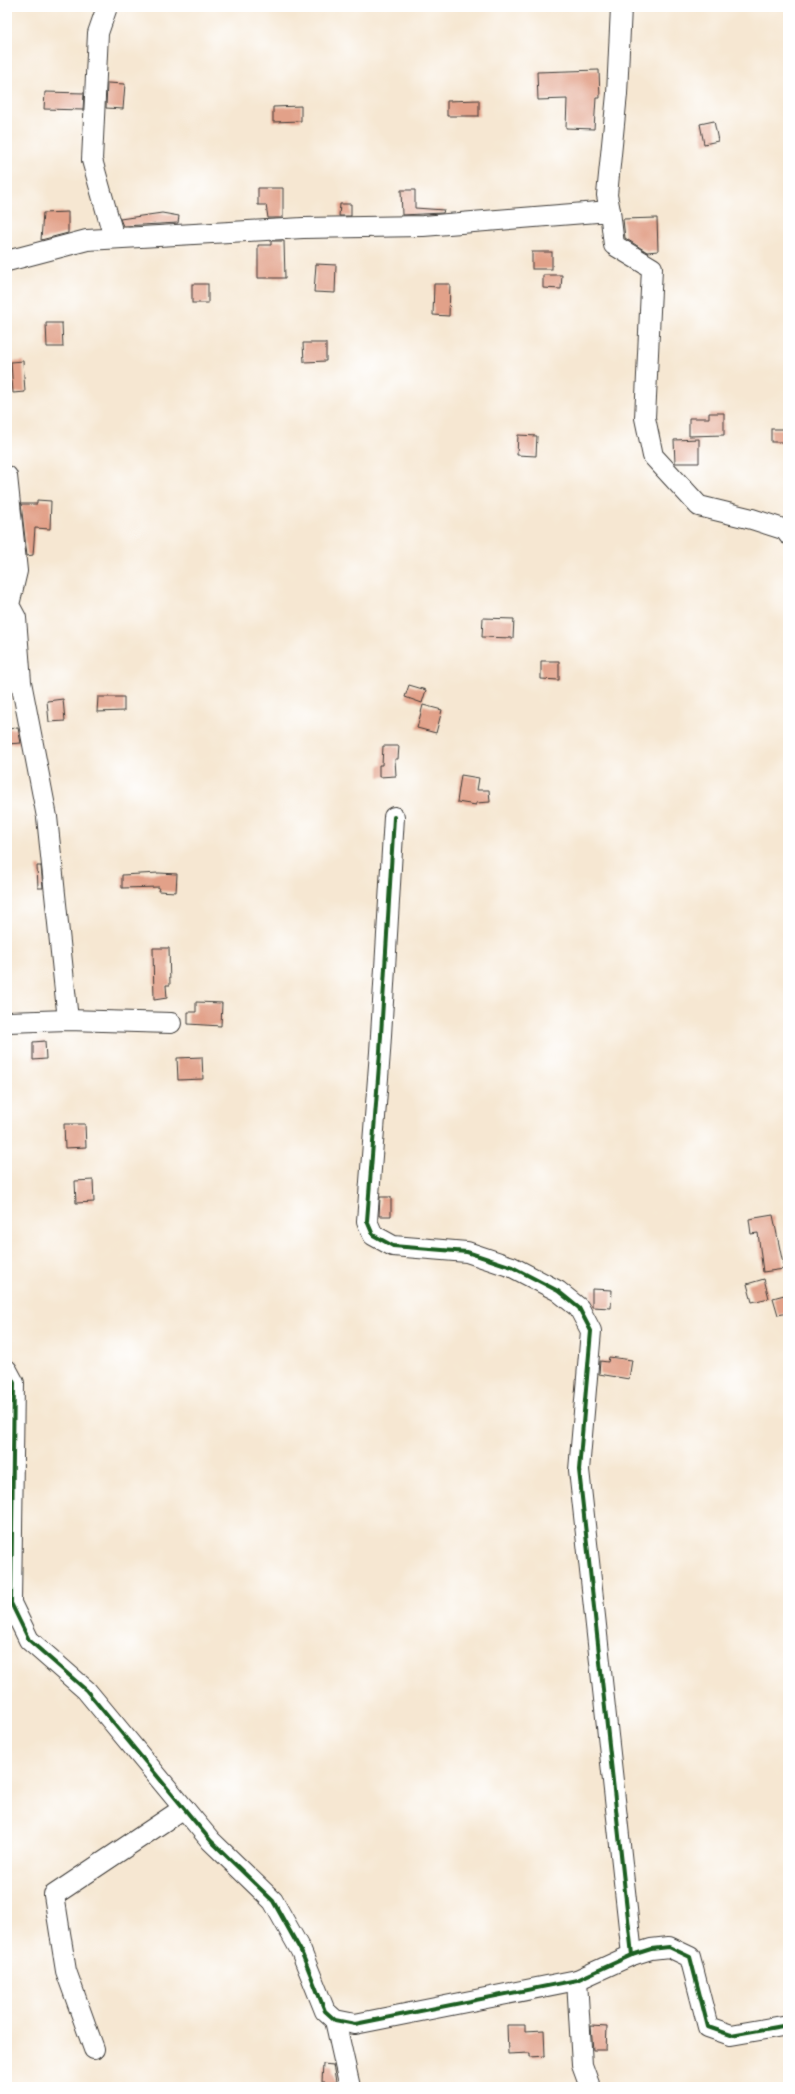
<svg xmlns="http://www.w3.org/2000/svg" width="795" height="2094" viewBox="0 0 795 2094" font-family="'Libre Bodoni',serif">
<rect width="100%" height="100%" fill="#fff"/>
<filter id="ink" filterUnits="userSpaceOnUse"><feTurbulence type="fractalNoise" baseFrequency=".025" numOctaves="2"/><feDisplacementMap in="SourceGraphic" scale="8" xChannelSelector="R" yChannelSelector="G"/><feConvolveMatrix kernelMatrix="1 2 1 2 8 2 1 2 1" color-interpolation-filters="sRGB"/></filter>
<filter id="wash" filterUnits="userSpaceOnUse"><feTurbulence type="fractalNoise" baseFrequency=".012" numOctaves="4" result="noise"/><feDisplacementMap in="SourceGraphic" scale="16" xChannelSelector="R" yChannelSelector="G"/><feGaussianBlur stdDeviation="0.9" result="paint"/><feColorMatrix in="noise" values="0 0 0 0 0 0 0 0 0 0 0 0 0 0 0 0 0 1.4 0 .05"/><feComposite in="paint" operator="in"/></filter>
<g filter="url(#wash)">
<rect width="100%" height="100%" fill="#f6e7d2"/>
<g id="blocks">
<g fill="#e2a189">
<polygon points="599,70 600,98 596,98 594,129 566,128 567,99 538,100 537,72"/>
<polygon points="107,83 125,84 123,109 106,108"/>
<polygon points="45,92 84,93 83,110 44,109"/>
<polygon points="479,100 479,116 447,116 447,101"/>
<polygon points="301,106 301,121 273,122 273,107"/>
<polygon points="714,121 718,141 704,144 700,124"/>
<polygon points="258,188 283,188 283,218 268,218 266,205 258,205"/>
<polygon points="401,190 415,190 415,208 444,210 443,213 402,215"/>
<polygon points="340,204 351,204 351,216 339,216"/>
<polygon points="68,212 68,233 41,240 43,213"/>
<polygon points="162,213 179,216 178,223 123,226 120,219"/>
<polygon points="657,218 658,251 647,252 625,238 623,219"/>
<polygon points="271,241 284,241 285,278 258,278 258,245 271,245"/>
<rect x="532" y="252" width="20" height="17"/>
<polygon points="316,264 336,265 335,293 314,292"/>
<polygon points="543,275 562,275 561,289 543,288"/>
<rect x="192" y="284" width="16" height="19"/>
<polygon points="434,284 450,284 449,316 433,315"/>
<polygon points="46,323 62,323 63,347 47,347"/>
<polygon points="303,343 326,343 326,361 304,362"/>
<polygon points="23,361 25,392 13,393 11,362"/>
<polygon points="709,413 724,413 724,435 689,436 689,418 709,418"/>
<rect x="771" y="429" width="14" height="13"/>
<polygon points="518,435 537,436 536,456 517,455"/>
<polygon points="699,439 699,463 675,463 674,440"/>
<polygon points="37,500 51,501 50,529 35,528 33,555 27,556 21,504 37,504"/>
<polygon points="483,618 514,619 513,638 482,637"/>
<polygon points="541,661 559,661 559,680 541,679"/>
<polygon points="409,685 426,690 422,703 405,697"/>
<polygon points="98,697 124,697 124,711 97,712"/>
<polygon points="63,699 65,721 49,722 47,701"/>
<polygon points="423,705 442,710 436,733 417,728"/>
<polygon points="18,728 21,743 7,744 7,729"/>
<polygon points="383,746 399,746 398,759 395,759 396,776 379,777 379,765 382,765"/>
<polygon points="461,775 479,778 477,790 489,790 490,802 476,803 476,805 457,802"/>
<polygon points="37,866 41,866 43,888 38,888"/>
<polygon points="159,873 177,874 176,892 158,891 159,887 122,888 122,875"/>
<polygon points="153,948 169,948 170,985 166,985 167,998 154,1000"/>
<polygon points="196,1002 222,1003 221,1026 188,1024 188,1012 196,1012"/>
<polygon points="45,1041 46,1059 33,1060 33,1042"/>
<polygon points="202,1057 203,1079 178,1080 177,1058"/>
<polygon points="64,1124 85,1124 86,1147 65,1148"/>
<polygon points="93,1180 94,1202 76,1203 75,1181"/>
<polygon points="380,1197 391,1197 391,1216 379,1216"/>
<polygon points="773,1215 784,1269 763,1272 758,1233 751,1234 749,1219"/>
<polygon points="764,1279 769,1298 752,1302 747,1284"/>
<polygon points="592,1289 612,1290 611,1308 592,1307"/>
<polygon points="788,1294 788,1313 778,1315 773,1298"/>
<polygon points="609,1357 632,1360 629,1379 599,1374 600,1361 608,1362"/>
<polygon points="507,2025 525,2025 525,2031 544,2030 545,2056 530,2057 530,2053 508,2054"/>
<polygon points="591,2026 607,2027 606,2050 593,2050"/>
<polygon points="323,2064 333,2065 337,2087 325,2087 325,2082 322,2082"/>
</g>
</g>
</g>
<g filter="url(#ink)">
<use href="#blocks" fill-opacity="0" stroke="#3d3a37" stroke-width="1"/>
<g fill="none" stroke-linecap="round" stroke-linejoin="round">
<defs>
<g id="minor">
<polyline points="107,7 98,33 92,160 114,238"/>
<polyline points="610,211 607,195 617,94 621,7"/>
<polyline points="7,261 87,240 303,228 423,226 610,211 614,245 652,268 645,418 653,456 699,506 752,519 786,530 788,534"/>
<polyline points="7,476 17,571 9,605 16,618 21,682 47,817 68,1020"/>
<polyline points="394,817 380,1052 367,1221 373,1235 393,1246 467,1252 512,1267 558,1291 579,1308 591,1331 579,1470 632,1955"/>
<polyline points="7,1022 68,1020 171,1023"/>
<polyline points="7,1370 14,1383 11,1603 29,1640 86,1690 211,1841 273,1901 301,1951 325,2011 335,2020 355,2024 577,1980 632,1955 651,1949 669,1947 690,1957 708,2027 731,2035 788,2025"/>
<polyline points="577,1980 582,2065 590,2087"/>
<polyline points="335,2020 350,2087"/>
<polyline points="94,2049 66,1971 54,1895 184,1808"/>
</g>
</defs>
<use href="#minor" stroke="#3d3a37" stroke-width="22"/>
<use href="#minor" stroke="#fff" stroke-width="20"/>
<defs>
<g id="cycleway">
<polyline points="394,817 380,1052 367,1221 373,1235 393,1246 467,1252 512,1267 558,1291 579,1308 591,1331 579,1470 632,1955"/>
<polyline points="7,1370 14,1383 11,1603 29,1640 86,1690 211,1841 273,1901 301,1951 325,2011 335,2020 355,2024 577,1980 632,1955 651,1949 669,1947 690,1957 708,2027 731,2035 788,2025"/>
</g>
</defs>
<use href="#cycleway" stroke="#fff" stroke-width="6"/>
<use href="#cycleway" stroke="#1b5e20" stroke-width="4"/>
</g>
</g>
<rect width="795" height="2094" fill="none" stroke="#fff" stroke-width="24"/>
</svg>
